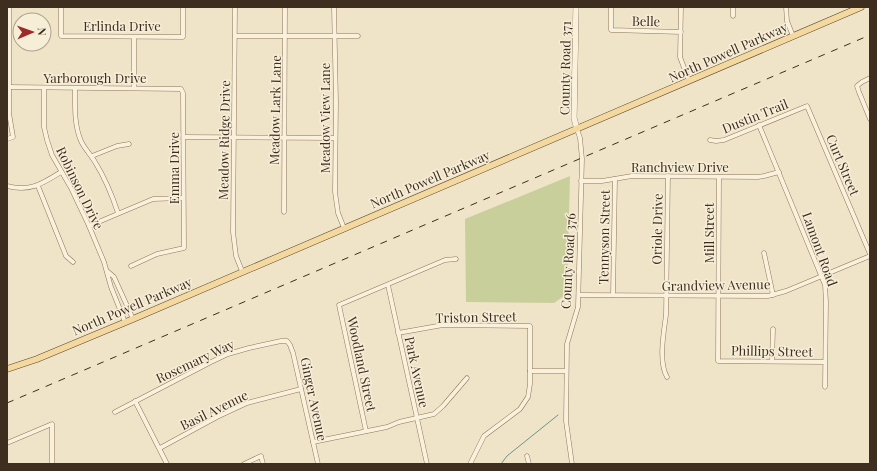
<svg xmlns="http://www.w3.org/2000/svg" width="877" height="471" viewBox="0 0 877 471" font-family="'Playfair Display',serif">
<rect width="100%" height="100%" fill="#f0e4c8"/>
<polygon fill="#c9cf9b" points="570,176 567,294 554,303 466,302 465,219"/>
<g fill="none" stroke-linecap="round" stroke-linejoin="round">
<polyline stroke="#6f938a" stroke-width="1" points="501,464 507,456 558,415"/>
<defs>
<g id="street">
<polyline points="61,7 61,36 183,37 183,7"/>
<polyline points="235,7 233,232 236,256 242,271"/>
<polyline points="334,7 336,102 335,192 338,213 344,228"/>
<polyline points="611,7 611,30 681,32"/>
<polyline points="681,7 680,57 689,81"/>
<polyline points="786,7 787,21 793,36"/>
<polyline points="733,16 733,7"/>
<polyline points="235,36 358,36"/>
<polyline points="134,37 134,88"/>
<polyline points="870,78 862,82 857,86 859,92 870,119"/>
<polyline points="9,87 181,89 183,93 184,248 157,254 131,266"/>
<polyline points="44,88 44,127 47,140 52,155 71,188 89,226 104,262 111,287 125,322"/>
<path d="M75,89C75,106 74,125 81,141C84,148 91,155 95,162C105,178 112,195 118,213"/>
<polyline points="759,125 825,285 826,302 825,387"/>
<polyline points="184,137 335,138"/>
<polyline points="7,139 13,137 9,113 9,7"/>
<polyline points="710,140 716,141 724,140 807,106 870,254"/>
<polyline points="92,156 117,146 129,144"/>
<polyline points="719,177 718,361 825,362"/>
<polyline points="581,181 602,181 632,176 758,177 764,176 779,172"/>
<path d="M7,186C30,192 42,184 61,172"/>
<polyline points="38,186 66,256 73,262"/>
<polyline points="284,212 285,7"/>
<polyline points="89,226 153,199 183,198"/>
<polyline points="764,253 773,295"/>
<polyline points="107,271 114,277 133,319"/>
<polyline points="388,285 427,464"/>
<polyline points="579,295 768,296 786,291 870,256"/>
<polyline points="613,295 615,179"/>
<polyline points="398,333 443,325 530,326 530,384 528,397 520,409 484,436 470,464"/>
<polyline points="772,361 773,329"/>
<polyline points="530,371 566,371"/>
<path d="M667,377C658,362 664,331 666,315L668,176"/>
<polyline points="135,401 167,464"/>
<polyline points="115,412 211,362 228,354 249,348 281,341 287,341 290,345 293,353 318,464"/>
<polyline points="366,431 339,305 445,260 456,259"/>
<polyline points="313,442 387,427 399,422 434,414 443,406 467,378"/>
<polyline points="7,443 52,424 52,464"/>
<polyline points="160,448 217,417 247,403 301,389"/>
<polyline points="527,456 529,464"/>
<polyline points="244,464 261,456 263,464"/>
<polyline points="572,464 566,421 567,344 578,307 582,159 580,138 577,129"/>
</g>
<polyline id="secondary" points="576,7 574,118 577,129"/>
<polyline id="primary" points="7,369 37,359 133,319 861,7"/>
</defs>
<use href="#street" stroke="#8d765c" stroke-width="5"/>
<use href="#secondary" stroke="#6f573f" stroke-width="6"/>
<use href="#primary" stroke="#5b4430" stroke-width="7"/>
<use href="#street" stroke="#faf1dc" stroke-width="4"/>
<use href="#secondary" stroke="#faf1dc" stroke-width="5.5"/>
<use href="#primary" stroke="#f3d9a0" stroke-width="6"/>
<polyline stroke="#3d2e20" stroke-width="1" stroke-dasharray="7 7" stroke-linecap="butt" points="7,403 870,35"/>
</g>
<g text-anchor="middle" stroke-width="3" stroke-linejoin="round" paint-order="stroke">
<g font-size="13" fill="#3d2e20" stroke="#f7eed8">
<text transform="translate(646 21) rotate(1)" y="5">Belle</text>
<text x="122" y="31">Erlinda Drive</text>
<text transform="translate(728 52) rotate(-24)" y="5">North Powell Parkway</text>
<text transform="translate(565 68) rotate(-89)" y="5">County Road 371</text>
<text x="95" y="83">Yarborough Drive</text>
<text transform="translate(275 110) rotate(-89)" y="5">Meadow Lark Lane</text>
<text transform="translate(755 116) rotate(-22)" y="5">Dustin Trail</text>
<text transform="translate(325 118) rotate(-90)" y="5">Meadow View Lane</text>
<text transform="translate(224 140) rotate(-89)" y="5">Meadow Ridge Drive</text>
<text transform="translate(843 165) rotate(67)" y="5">Curt Street</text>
<text x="680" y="172">Ranchview Drive</text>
<text transform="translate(174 168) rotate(-90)" y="5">Emma Drive</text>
<text transform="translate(430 179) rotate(-23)" y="5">North Powell Parkway</text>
<text transform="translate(80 188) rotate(64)" y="5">Robinson Drive</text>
<text transform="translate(657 229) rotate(-89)" y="5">Oriole Drive</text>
<text transform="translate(709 233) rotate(-90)" y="5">Mill Street</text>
<text transform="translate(604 237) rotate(-89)" y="5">Tennyson Street</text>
<text transform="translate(820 249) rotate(70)" y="5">Lamont Road</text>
<text transform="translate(568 261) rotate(-87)" y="5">County Road 376</text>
<text transform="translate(716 285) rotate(-1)" y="5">Grandview Avenue</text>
<text transform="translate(132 306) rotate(-23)" y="5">North Powell Parkway</text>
<text transform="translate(476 317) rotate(-1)" y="5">Triston Street</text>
<text transform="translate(772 351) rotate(1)" y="5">Phillips Street</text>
<text transform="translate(195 361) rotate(-25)" y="5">Rosemary Way</text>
<text transform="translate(362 364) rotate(78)" y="5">Woodland Street</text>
<text transform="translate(417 372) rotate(78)" y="5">Park Avenue</text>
<text transform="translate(314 399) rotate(78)" y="5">Ginger Avenue</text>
<text transform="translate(214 410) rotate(-26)" y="5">Basil Avenue</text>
</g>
</g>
<rect width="877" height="471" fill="none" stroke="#3d2e20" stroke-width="16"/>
<g transform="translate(32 32) rotate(88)"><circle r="19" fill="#f7eed8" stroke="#ada18e"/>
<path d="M0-3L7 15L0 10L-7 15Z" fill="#9e2a2b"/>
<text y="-6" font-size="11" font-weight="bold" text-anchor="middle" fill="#3d2e20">N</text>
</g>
</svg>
